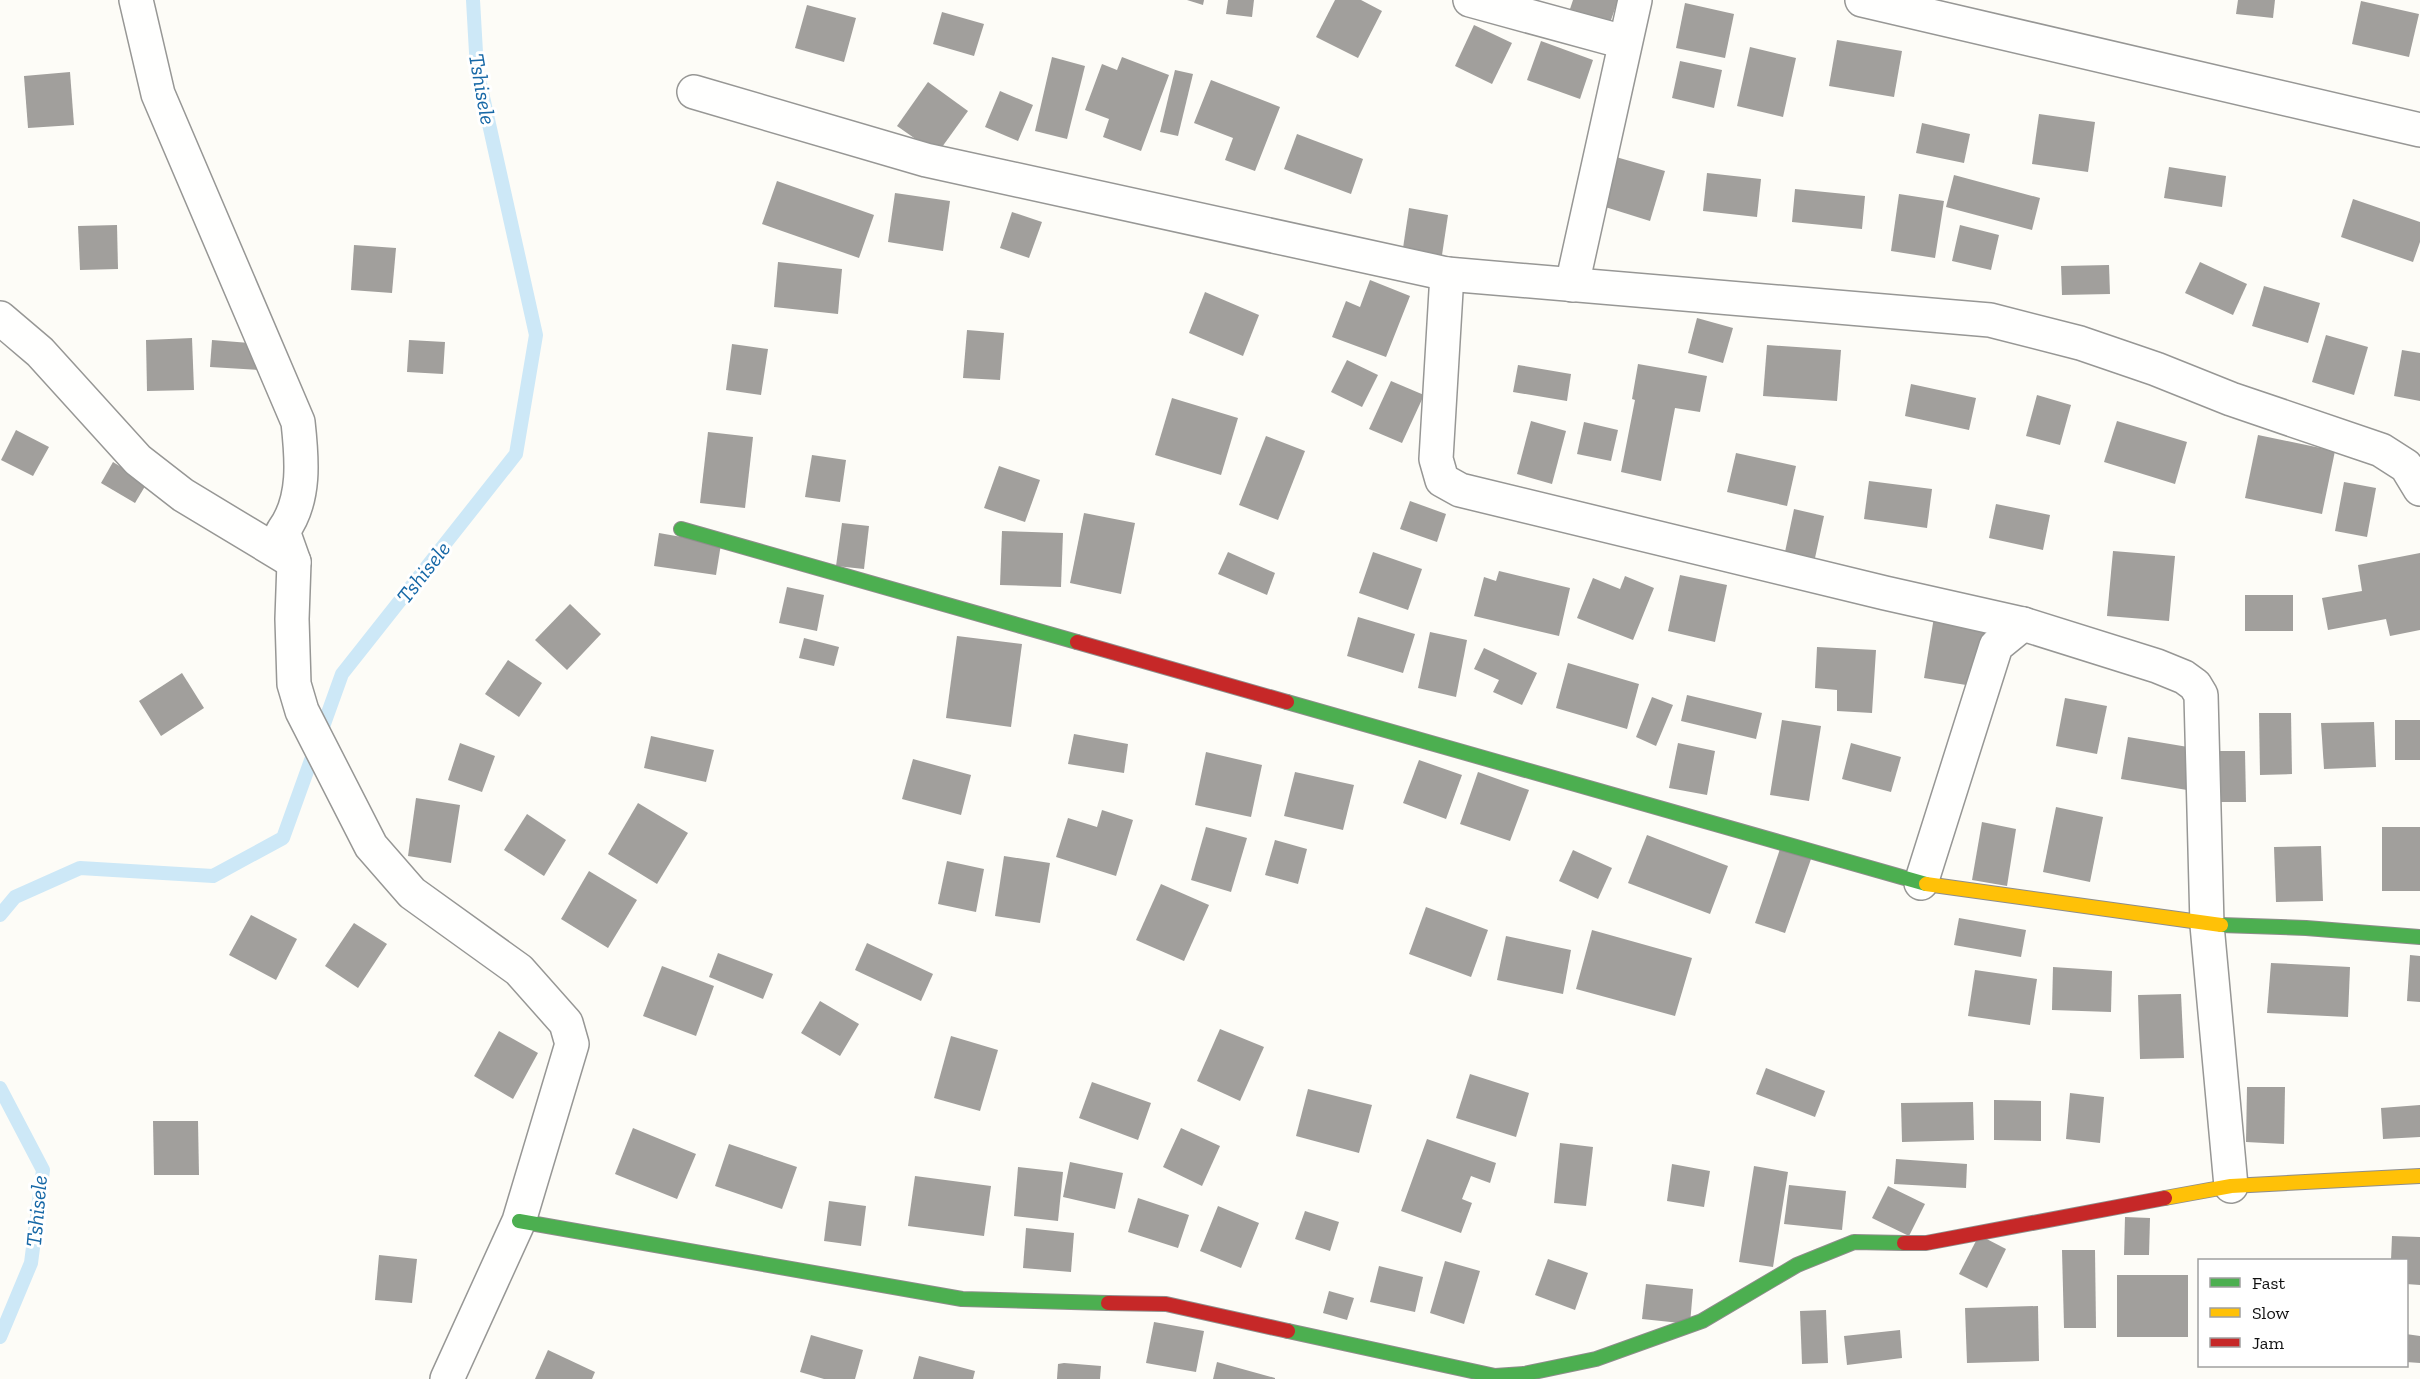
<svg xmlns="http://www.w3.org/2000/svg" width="2420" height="1379" viewBox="0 0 2420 1379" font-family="'Zilla Slab',serif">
<rect width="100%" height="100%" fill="#fdfcf7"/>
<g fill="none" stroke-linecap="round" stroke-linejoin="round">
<g stroke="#cde8f7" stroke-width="14">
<polyline points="0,915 15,897 80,868 213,876 283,838 342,674 516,454 536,335 477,70 473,0"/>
<polyline points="0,1088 43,1170 31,1263 0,1337"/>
</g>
</g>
<g fill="#a19f9c">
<polygon points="1187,0 1204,0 1203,5"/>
<polygon points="1228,0 1254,0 1252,17 1226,14"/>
<polygon points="1335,0 1361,0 1382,11 1358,58 1316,37"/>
<polygon points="1573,0 1618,0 1610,23 1570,9"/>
<polygon points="2238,0 2275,0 2273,18 2236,14"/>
<polygon points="2361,1 2419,14 2409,57 2352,44"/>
<polygon points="1685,3 1734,14 1725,58 1676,48"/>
<polygon points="807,5 856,18 844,62 795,48"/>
<polygon points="942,12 984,24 974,56 933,44"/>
<polygon points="1474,25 1512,43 1492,84 1455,66"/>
<polygon points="1837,40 1902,51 1894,97 1829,86"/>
<polygon points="1541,41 1593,60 1580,99 1527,80"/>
<polygon points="1750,47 1796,58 1783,117 1737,106"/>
<polygon points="1052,57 1085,66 1067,139 1035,131"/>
<polygon points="1122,57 1169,75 1141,151 1103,137 1109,119 1085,110 1102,64 1117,70"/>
<polygon points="1680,61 1722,70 1714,108 1672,98"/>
<polygon points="1175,70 1193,74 1178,136 1160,132"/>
<polygon points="70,72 74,125 28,128 24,76"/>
<polygon points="1211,80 1280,107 1255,171 1225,160 1233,138 1194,123"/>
<polygon points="928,82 968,111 937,154 897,126"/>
<polygon points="1000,91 1033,105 1018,141 985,127"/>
<polygon points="2039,114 2095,122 2088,172 2032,164"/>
<polygon points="1922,123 1970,134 1964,163 1916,153"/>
<polygon points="1297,134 1363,159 1351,194 1284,169"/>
<polygon points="1616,157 1665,171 1650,221 1602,206"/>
<polygon points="2169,167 2226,176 2222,207 2164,198"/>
<polygon points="1707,173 1761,179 1757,217 1703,211"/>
<polygon points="1954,175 2040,198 2032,230 1946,207"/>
<polygon points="777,181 874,215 859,258 762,224"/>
<polygon points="1795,189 1865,196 1862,229 1792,222"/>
<polygon points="895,193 950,201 943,251 888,242"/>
<polygon points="1899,194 1944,201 1935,258 1891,251"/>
<polygon points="2353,199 2420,222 2420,242 2413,262 2341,237"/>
<polygon points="1409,208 1448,215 1442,255 1403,248"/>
<polygon points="1012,212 1042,222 1029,258 1000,248"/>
<polygon points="117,225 118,269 80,270 78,226"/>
<polygon points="1960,225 1999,235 1991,270 1952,261"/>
<polygon points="354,245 396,248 392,293 351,290"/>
<polygon points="778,262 842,269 838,314 774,307"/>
<polygon points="2200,262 2247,284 2233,315 2185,293"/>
<polygon points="2109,265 2110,294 2062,295 2061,266"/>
<polygon points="1370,280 1410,296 1386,357 1332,337 1346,301 1360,307"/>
<polygon points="2264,286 2320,303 2308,343 2252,326"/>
<polygon points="1205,292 1259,315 1243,356 1189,333"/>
<polygon points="1697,318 1733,328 1723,363 1688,353"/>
<polygon points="967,330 1004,333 1000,380 963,378"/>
<polygon points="2326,335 2368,347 2354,395 2312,382"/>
<polygon points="192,338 194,390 147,391 146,340"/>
<polygon points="212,340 261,344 260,370 210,367"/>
<polygon points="409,340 445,342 443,374 407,372"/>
<polygon points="732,344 768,349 761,395 726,390"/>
<polygon points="1767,345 1841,350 1837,401 1763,396"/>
<polygon points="2402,350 2420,353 2420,401 2394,396"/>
<polygon points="1347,360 1378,375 1362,407 1331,392"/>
<polygon points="1638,364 1707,376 1700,412 1675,408 1661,481 1621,472 1635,400 1632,399"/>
<polygon points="1518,365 1571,374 1567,401 1513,392"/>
<polygon points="1391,381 1424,395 1402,443 1369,429"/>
<polygon points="1911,384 1976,398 1969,430 1905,416"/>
<polygon points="2037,395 2071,405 2060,445 2026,436"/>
<polygon points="1172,398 1238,418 1221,475 1155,455"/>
<polygon points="1531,421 1566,431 1552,484 1517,474"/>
<polygon points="2117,421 2187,442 2175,484 2104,462"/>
<polygon points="1584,422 1618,430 1611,461 1577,454"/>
<polygon points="16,430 49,447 33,476 1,460"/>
<polygon points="708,432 753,437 745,508 700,503"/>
<polygon points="2258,435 2335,451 2322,514 2245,498"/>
<polygon points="1266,436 1305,451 1278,520 1239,505"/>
<polygon points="1736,453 1796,466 1787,506 1727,492"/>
<polygon points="812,455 846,460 840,502 805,497"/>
<polygon points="113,462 147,483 135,503 101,483"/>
<polygon points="999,466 1040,480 1025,522 984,508"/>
<polygon points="1869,481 1932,489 1927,528 1864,519"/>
<polygon points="2344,482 2376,488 2367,537 2335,531"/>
<polygon points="1410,501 1446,514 1437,542 1400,529"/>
<polygon points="1996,504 2050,515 2043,550 1989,538"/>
<polygon points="1794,509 1824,516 1815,558 1785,552"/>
<polygon points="1084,513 1135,523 1121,594 1070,583"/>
<polygon points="842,523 869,526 864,569 836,566"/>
<polygon points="1002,531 1063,533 1061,587 1000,585"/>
<polygon points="659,533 721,544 716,575 654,566"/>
<polygon points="2113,551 2175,556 2169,621 2107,616"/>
<polygon points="1228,552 1275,573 1267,595 1218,574"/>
<polygon points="1373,552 1422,569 1408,610 1359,593"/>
<polygon points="2420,553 2420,630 2390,636 2386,619 2328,630 2322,598 2362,591 2358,565"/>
<polygon points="1499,571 1570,588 1559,636 1474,616 1484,577 1496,581"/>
<polygon points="1680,575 1727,585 1715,642 1668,631"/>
<polygon points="1625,576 1654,588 1633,640 1577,618 1593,578 1620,589"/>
<polygon points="787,587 824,595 817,631 779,623"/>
<rect x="2245" y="595" width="48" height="36"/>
<polygon points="570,604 601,634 567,670 535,640"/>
<polygon points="1358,617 1415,634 1403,673 1347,656"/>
<polygon points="1934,617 1988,626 1978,687 1924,678"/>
<polygon points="1430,632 1467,640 1456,697 1418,688"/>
<polygon points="957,636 1022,644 1011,727 946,718"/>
<polygon points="804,638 839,647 834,666 799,658"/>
<polygon points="1817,647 1876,650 1872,713 1837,711 1837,690 1815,688"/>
<polygon points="1484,648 1537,673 1522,705 1493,692 1499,680 1474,669"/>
<polygon points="508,660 542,683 519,717 485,694"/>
<polygon points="1568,663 1639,684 1627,729 1556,708"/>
<polygon points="182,673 204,708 161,736 139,701"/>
<polygon points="1687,695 1762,713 1756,739 1681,721"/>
<polygon points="1652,697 1673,705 1656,746 1636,737"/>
<polygon points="2065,698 2107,706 2097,754 2056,746"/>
<polygon points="2259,713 2291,713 2292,774 2260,775"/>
<polygon points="1782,720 1821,726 1809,801 1770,795"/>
<rect x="2395" y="720" width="25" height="40"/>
<polygon points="2374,722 2376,767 2324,769 2321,723"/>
<polygon points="1074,734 1128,744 1124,773 1068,764"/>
<polygon points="651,736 714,750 706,782 644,768"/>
<polygon points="2128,737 2194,748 2187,790 2121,779"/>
<polygon points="460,743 495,756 482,792 448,780"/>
<polygon points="1678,743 1715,751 1707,795 1669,788"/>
<polygon points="1851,743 1901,757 1891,792 1842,779"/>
<polygon points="2214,751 2245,751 2246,802 2215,802"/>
<polygon points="1206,752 1262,765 1251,817 1195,805"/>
<polygon points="913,759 971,775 961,815 902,799"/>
<polygon points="1419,760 1462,775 1446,819 1403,803"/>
<polygon points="1295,772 1354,785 1343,830 1284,816"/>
<polygon points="1478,772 1529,790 1510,841 1460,824"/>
<polygon points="416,798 460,805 451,863 408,856"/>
<polygon points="638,803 688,833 657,884 608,854"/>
<polygon points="2056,807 2103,817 2090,882 2043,872"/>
<polygon points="1102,810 1133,820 1116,876 1056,857 1068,818 1097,827"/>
<polygon points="527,814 566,840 544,876 504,850"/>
<polygon points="1982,822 2016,829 2007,886 1972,880"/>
<polygon points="1206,827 1247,838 1231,892 1191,880"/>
<rect x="2382" y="827" width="38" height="64"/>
<polygon points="1647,835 1728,866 1710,914 1628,883"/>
<polygon points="1275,840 1307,849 1298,884 1265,875"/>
<polygon points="2321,846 2323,901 2276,902 2274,847"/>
<polygon points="1780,849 1811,859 1785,933 1755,923"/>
<polygon points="1573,850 1612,868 1598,899 1559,881"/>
<polygon points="1004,856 1050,863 1040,923 995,916"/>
<polygon points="947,861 984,869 976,912 938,904"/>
<polygon points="589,871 637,900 608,948 561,919"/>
<polygon points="1161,884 1209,905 1184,961 1136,940"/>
<polygon points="1426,907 1488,930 1471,977 1409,954"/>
<polygon points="251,915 297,939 276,980 229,955"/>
<polygon points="1959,918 2026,930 2021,957 1954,945"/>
<polygon points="354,923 387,944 358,988 325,966"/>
<polygon points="1592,930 1692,958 1675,1016 1576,989"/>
<polygon points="1506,936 1571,950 1563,994 1497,980"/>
<polygon points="867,943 933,974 921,1001 855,970"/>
<polygon points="718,953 773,974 763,999 709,977"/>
<polygon points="2410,955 2420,956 2420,1002 2407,1001"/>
<polygon points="2271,963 2350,967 2348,1017 2267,1013"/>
<polygon points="662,966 714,986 696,1036 643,1016"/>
<polygon points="2053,967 2112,971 2111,1012 2052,1010"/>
<polygon points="1975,970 2037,979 2030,1025 1968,1016"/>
<polygon points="2181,994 2184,1058 2140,1059 2138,995"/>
<polygon points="820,1001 859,1024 840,1056 801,1033"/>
<polygon points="1220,1029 1264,1047 1240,1101 1197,1081"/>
<polygon points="499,1031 538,1053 513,1099 474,1076"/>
<polygon points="951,1036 998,1050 980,1111 934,1098"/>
<polygon points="1766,1068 1825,1091 1815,1117 1756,1094"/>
<polygon points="1470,1074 1529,1093 1516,1137 1456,1118"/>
<polygon points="1092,1082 1151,1103 1138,1140 1079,1118"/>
<polygon points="2247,1087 2285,1087 2284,1144 2246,1142"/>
<polygon points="1308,1089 1372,1105 1359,1153 1296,1136"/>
<polygon points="2070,1093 2104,1097 2100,1143 2066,1139"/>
<polygon points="1994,1100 2041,1101 2041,1141 1994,1140"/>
<polygon points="1973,1102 1974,1140 1902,1142 1901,1103"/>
<polygon points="2420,1105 2420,1137 2383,1139 2381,1108"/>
<polygon points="153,1121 198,1121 199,1175 154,1175"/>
<polygon points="633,1128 696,1154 677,1199 615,1174"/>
<polygon points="1181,1128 1220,1146 1202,1186 1163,1167"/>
<polygon points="1427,1139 1496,1163 1490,1183 1471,1176 1462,1199 1472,1203 1461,1233 1401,1211"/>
<polygon points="1560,1143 1593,1147 1586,1206 1554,1203"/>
<polygon points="729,1144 797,1167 782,1209 715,1186"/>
<polygon points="1896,1159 1967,1164 1966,1188 1894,1184"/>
<polygon points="1070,1162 1123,1173 1115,1209 1063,1197"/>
<polygon points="1672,1164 1710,1171 1704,1207 1667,1201"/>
<polygon points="1754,1166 1788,1172 1773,1267 1739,1262"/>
<polygon points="1018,1167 1063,1172 1058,1221 1014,1216"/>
<polygon points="915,1176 991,1186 984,1236 908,1226"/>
<polygon points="1789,1185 1846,1191 1842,1230 1784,1224"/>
<polygon points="1888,1186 1925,1204 1909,1236 1872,1218"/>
<polygon points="1138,1198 1189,1215 1178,1248 1128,1232"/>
<polygon points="829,1201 866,1206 861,1246 824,1241"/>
<polygon points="1218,1206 1259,1223 1241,1268 1200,1251"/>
<polygon points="1305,1211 1339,1222 1330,1251 1295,1239"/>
<polygon points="2125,1217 2150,1218 2149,1255 2124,1255"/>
<polygon points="1026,1228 1074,1233 1071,1272 1023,1268"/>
<polygon points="1979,1235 2006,1249 1987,1288 1959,1274"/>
<polygon points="2392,1236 2420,1237 2420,1285 2406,1284 2406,1260 2391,1260"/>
<polygon points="2062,1250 2095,1250 2096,1328 2064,1328"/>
<polygon points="379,1255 417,1259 412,1303 375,1300"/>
<polygon points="1548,1259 1588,1273 1575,1310 1535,1295"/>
<polygon points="1445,1261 1480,1271 1464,1324 1430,1313"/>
<polygon points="1379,1266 1423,1277 1415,1312 1370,1302"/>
<rect x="2117" y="1275" width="71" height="62"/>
<polygon points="1646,1284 1693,1289 1690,1324 1642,1319"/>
<polygon points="1329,1291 1354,1298 1347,1320 1323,1313"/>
<polygon points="2038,1306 2039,1361 1967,1363 1965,1308"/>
<polygon points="1826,1310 1828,1363 1802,1364 1800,1311"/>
<polygon points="1154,1322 1204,1331 1196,1372 1146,1363"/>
<polygon points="1900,1330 1902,1358 1847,1365 1844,1336"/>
<polygon points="2406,1334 2420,1336 2420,1363 2406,1362"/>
<polygon points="811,1335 863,1350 855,1379 824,1379 800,1372"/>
<polygon points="548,1350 595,1372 592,1379 535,1379"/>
<polygon points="919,1356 975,1371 973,1379 913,1379"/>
<polygon points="1217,1362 1275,1378 1275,1379 1213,1379"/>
<polygon points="1064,1363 1101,1366 1100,1379 1057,1379 1058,1364"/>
</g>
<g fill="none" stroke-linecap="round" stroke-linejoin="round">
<defs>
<g id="street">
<path d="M136,0L158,94L298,422C302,458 306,500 283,531L294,562L292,619L294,684L302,711L371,846L412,893L519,970L566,1023L572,1044L519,1221L447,1379"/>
<polyline points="1470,0 1624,42"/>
<polyline points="1862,0 2420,130"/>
<polyline points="694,92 926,160 1447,274 1990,320 2080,343 2156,369 2231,399 2381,450 2406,466 2420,489"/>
<polyline points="1447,274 1436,459 1442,480 1460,490 1885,593 2023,624 2157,666 2184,677 2195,685 2201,695 2207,925 2231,1186"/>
<polyline points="1572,285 1635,0"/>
<polyline points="0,318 40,352 138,460 183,495 294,562"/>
<polyline points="1921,883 1996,646 2023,624"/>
</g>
<g id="fast">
<polyline points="681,529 1077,642"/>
<polyline points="1287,702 1926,884"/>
<polyline points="2221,925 2306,928 2420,937"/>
<polyline points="519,1221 962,1299 1108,1303"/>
<polyline points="1288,1331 1495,1376 1524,1374 1596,1359 1702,1321 1797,1265 1854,1242 1904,1243"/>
</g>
<g id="slow">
<polyline points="1926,884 2221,925"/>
<polyline points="2165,1198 2231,1186 2420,1176"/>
</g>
<g id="jam">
<polyline points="1077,642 1287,702"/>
<polyline points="1904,1243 1926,1243 2165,1198"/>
<polyline points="1108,1303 1166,1304 1288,1331"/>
</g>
</defs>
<use href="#street" stroke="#979795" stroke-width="36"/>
<use href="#fast" stroke="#8e8d8b" stroke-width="16"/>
<use href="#slow" stroke="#8e8d8b" stroke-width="16"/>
<use href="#jam" stroke="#8e8d8b" stroke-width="16"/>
<use href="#street" stroke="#fffffe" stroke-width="33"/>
<use href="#fast" stroke="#4caf50" stroke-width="14"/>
<use href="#slow" stroke="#ffc107" stroke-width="14"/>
<use href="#jam" stroke="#c62828" stroke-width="14"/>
</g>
<g text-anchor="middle" stroke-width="6" stroke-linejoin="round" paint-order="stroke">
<g font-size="22" font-style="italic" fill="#1768a6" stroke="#fff">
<text transform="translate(483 89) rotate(80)" y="8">Tshisele</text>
<text transform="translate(423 572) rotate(-52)" y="8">Tshisele</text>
<text transform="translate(36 1211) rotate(-85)" y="8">Tshisele</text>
</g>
</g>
<rect x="2198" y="1259" width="210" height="108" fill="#ffffff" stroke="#a0a0a0" stroke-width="1.5"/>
<rect x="2210" y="1278" width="30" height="9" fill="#4caf50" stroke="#a0a0a0" stroke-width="1.5"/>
<text x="2252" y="1289" font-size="18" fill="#111111">Fast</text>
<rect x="2210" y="1308" width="30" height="9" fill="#ffc107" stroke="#a0a0a0" stroke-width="1.5"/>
<text x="2252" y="1319" font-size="18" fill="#111111">Slow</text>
<rect x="2210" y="1338" width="30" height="9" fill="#c62828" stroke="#a0a0a0" stroke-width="1.5"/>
<text x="2252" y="1349" font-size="18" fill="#111111">Jam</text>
</svg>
